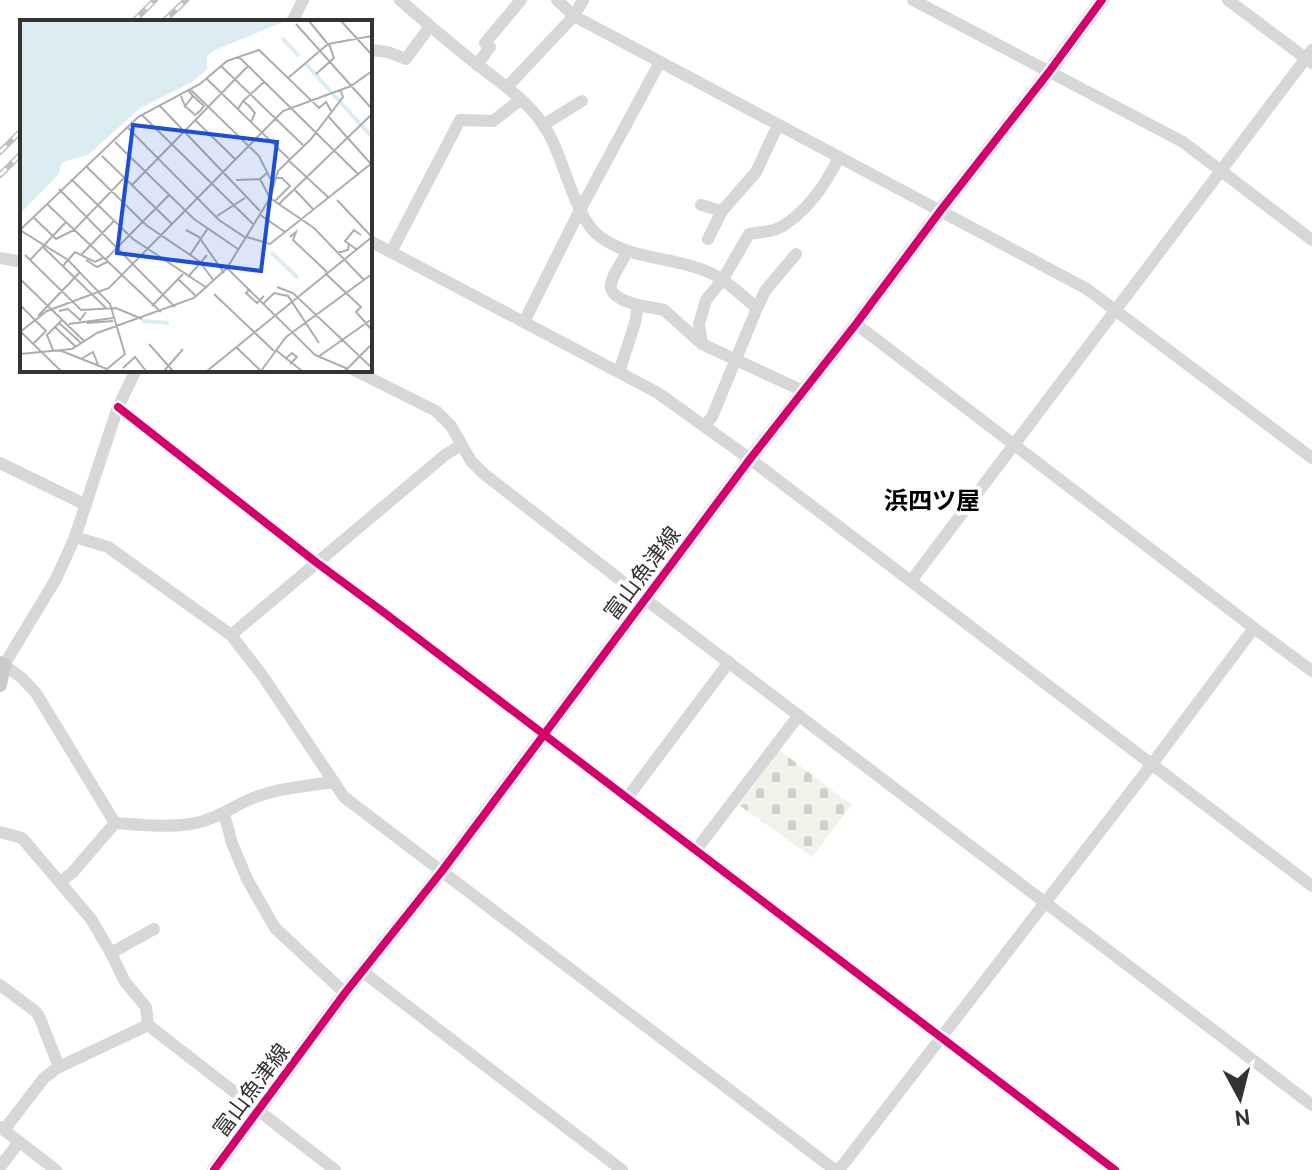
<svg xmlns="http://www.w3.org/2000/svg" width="1312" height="1170" viewBox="0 0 1312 1170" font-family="Cabin,'Noto Sans JP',sans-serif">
<defs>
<pattern id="cemetery-stones" width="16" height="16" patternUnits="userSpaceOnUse" patternTransform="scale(2)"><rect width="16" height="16" fill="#f1f3eb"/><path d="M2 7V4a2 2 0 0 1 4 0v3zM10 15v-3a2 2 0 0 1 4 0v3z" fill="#cfd1ca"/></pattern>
</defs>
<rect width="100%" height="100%" fill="#fff"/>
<polygon fill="url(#cemetery-stones)" points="779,750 852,805 812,857 739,805"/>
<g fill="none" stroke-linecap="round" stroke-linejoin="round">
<g stroke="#d7d7d7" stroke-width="12">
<path d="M400,0C423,20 446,40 470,59C494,78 524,97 542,123C564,153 573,216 599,236C632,261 673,256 708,272C727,280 742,296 757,308L712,417L704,426"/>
<polyline points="557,0 574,16 1087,289 1312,458"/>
<polyline points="913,0 1183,142 1312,240"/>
<polyline points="1228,0 1312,63"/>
<polyline points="292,22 303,0"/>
<polyline points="370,50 388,52 406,59 430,26"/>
<polyline points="477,65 490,47 485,43 521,0"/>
<polyline points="507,87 574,16 583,0"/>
<polyline points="543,125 582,101"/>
<polyline points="701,205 722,211"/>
<polyline points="708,239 722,211 756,172 778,125"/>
<polyline points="370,241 658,393 750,459 1312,886"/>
<polyline points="391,252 460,120 493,121 520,100"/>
<path d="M627,252C611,282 596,293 638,305"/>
<polyline points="0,258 22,262"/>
<polyline points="757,308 765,291 796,254"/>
<polyline points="524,322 580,210 660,62"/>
<polyline points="856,324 1254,628 1312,671"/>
<polyline points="354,370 436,411 451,426 471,461 484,474 645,599 1312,1105"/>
<polyline points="619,372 635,323 638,305 664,310 702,344"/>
<path d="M803,391L702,344L699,324L706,300L723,279L749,234C759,232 773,232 781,227C808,211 826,184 839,157"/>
<polyline points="118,407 317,563 382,611 1115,1170"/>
<polyline points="0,463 86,505"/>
<polyline points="75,537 108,547 231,635 262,675 344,797 835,1170"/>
<polyline points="911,581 1312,50"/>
<polyline points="231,635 445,455 461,445"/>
<polyline points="627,798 729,662"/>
<polyline points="224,814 232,843 247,879 275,928 345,993"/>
<polyline points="115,823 36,693 22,678 4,665 56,579 75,537 118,407 136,370"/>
<path d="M115,823C141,825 170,828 196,823C219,818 233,806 253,798C279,788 306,786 333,782"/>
<polyline points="0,832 22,838 91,919 111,953 125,982 146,1007 148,1025 335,1170"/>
<polyline points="696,850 799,715"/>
<polyline points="60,882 72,873 115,823"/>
<polyline points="111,953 154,929"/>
<polyline points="363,972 622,1170"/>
<polyline points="0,985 35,1011 39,1016 59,1067"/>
<polyline points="0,1127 56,1170"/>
<polyline points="4,1130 44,1078 57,1068 148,1025"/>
<polyline points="0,1167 19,1142"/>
<polyline points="839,1170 1152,764 1254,628"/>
</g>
<g stroke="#cacaca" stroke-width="14">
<polyline points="0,663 4,665 0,685"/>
<polyline points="214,1170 345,993 442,871 750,459 856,324 941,210 1049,72 1102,0"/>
</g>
<defs>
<g id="rail">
<polyline points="133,22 155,0"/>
<polyline points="163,22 186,0"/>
<polyline points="0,152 22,130"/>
<polyline points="0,175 22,153"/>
</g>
</defs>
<use href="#rail" stroke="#bebebe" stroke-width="6"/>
<use href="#rail" stroke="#fff" stroke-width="3" stroke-dasharray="9" stroke-linecap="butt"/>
<defs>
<g id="cycleway">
<polyline points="118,407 317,563 382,611 1115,1170"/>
<polyline points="214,1170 345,993 442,871 750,459 856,324 941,210 1049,72 1102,0"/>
</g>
</defs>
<use href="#cycleway" stroke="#fff" stroke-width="13"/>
<use href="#cycleway" stroke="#d6006c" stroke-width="8"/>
</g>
<g text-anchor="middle" stroke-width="8" stroke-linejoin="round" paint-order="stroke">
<g font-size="22" fill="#333" stroke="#fff">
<text transform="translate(642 573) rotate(-53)" y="8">富山魚津線</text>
<text transform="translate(251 1090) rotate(-53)" y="8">富山魚津線</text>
</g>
<g font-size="24" font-weight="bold" fill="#000" stroke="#fff">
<text x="932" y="509">浜四ツ屋</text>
</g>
</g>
<g transform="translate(20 20)">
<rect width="352" height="352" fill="#fff"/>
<path d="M0,1H266L195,30L187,36V49L172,62L119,89L68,135L42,142L39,154L0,194Z" fill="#dbedf2"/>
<path fill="none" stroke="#dbedf2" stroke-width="4" d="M262,18L279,36M286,44L352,117M251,232L278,258M122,301L149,303"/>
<path fill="none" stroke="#adadad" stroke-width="2" d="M289,1L307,23M321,1L352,35M276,4L352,89M219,37L339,155M201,46L283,125M296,54L314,38L309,24M268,58L308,24L352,16M187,59L269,139M320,69L323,77L291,119L258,151L250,178L294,208L344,260M171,70L239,136L250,158H262L270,166L255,181M161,76L165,86L173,76L168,70M223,81L244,62M139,85L240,191M165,86L175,95L180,91L184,86L173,76M218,89L223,81L229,86L235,93L231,102M122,95L234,205M308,96L351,144M175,100L215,139M108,108L199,200L226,218M95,122L174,199L218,229M82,136L152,204M268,140L309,178M67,147L126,205L179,241L194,261M51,159L113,219L187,268M216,160L240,159L247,153M112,165L228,46M39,169L155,287M274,169L294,190M317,180L351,216M27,184L141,292M259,184L352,94M239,194L265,212M197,196L225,178M13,197L36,219L54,210L104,158M166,210L179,217L204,253M227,217L250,224L352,143M270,217L276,212L273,220L307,252M329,224L325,221L334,210L341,215M22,226L86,288M317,233L328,230L329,224L336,229M5,235L61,290L96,288L122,299M61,235L94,201M170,235L188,208M10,240L46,202M66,240L77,247L87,242M85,240L149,175M43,246L55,232L75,242L83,238M207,248L295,335L328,349M305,253L341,287L336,292L352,310M168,257L187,235M0,259L64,321M158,259L176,276M257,267L273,273L352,348M230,269L226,273L237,283L244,276M194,274L254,331M244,283L254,273L268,276L299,323M0,285L26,311L13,324M132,286L163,254M39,291L48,289L60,300L66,292M18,296L60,252M39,303L61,323M67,303L93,301M49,304L93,298M35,307L55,326M0,311L41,351M0,312L27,291L89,268L263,91L331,66L352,51M129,324L153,351M216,327L240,350M33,330L27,315L42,300M39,330L87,349L105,334L90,284L48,240L0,210L118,97L180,64L207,41L239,30L299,88L306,82L311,91M257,331L282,351M0,334L52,329L77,313L174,278L207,248L250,178L240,159M298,337L352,299M61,339L73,332L79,347M265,339L272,333L277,337L270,344M103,348L115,337L126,351M144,351L163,329M187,351L352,217M241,351L266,317L352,254M325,351L352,324"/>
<path fill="#1d4ed8" fill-opacity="0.15" stroke="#1d4ed8" stroke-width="4" d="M113,105L257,122L241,251L97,233Z"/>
<rect width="352" height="352" fill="none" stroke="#333" stroke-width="4"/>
</g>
<g transform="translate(1240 1098) rotate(173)" stroke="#ffffff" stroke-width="6" paint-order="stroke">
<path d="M0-6L14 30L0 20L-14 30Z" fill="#333333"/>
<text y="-12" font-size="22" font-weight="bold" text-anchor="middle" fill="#333333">N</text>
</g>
</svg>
